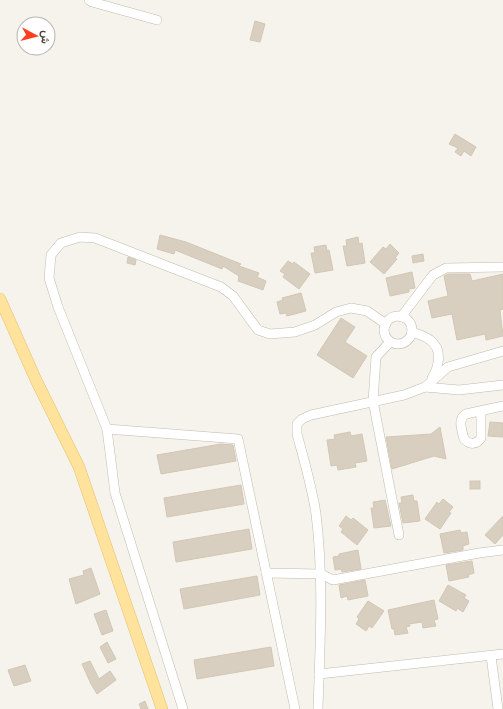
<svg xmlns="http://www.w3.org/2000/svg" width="503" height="709" viewBox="0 0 503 709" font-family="'PT Sans Narrow',Vazirmatn,sans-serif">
<rect width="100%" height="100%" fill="#f6f3ec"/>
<g fill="#d8cfc1" stroke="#d3c7b4">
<polygon points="255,21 265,24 260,42 250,40"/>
<polygon points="455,134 476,147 471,156 464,151 461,156 455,152 458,148 449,144"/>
<polygon points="160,235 186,242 241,264 239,266 259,273 257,277 266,281 263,290 238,281 239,276 223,266 222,269 175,250 174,254 157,249"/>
<polygon points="358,237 359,244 362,243 365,263 347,266 343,246 347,246 346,240"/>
<polygon points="390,244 399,253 395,258 397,259 384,274 370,262 383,247 386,249"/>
<polygon points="326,245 327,251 329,250 333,270 315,273 311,253 315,253 314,247"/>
<polygon points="423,254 424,261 413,263 412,256"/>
<polygon points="128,257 136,260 135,265 127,263"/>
<polygon points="288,261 293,264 294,262 310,274 299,289 283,277 285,274 280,271"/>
<polygon points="412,272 415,288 409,289 409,292 390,296 386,278"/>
<polygon points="448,274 470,274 472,281 503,274 503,309 500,310 503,336 486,340 485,334 457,340 452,314 432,318 428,301 448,296 444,276"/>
<polygon points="301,293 306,311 287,316 286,313 280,314 277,302 283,300 282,298"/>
<polygon points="341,318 355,327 345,342 367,356 353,378 317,355"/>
<polygon points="490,422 503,423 503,437 488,436"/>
<polygon points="440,427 446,459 434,456 392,469 386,437 431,434"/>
<polygon points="350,432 351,436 362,434 367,461 355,463 356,467 338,470 337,465 331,466 327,440 335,439 334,435"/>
<polygon points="221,444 233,445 236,461 161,474 157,455"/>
<rect x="470" y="481" width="10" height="8"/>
<polygon points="241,485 244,504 167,517 164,498"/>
<polygon points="413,495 414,501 417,501 420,521 403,523 399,503 402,503 401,497"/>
<polygon points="443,499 453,507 449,512 451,513 440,529 425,519 437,502 439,504"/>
<polygon points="385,500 391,526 374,528 371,508 374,508 373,502"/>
<polygon points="346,516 351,520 353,518 368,530 357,545 341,532 343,529 339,526"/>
<polygon points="503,516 503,535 495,544 485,535"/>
<polygon points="249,529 252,549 176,562 173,542"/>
<polygon points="460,530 461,533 467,532 469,544 463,546 463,550 444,553 440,534"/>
<polygon points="358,550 361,569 342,572 341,569 335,570 333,557 339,556 339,554"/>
<polygon points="472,561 474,573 468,575 469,577 449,581 446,565"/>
<polygon points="91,568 100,594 76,604 69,579 84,575 83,571"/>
<polygon points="257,576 260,595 184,609 180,589"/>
<polygon points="365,580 368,596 348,600 347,596 341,598 339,585"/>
<polygon points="448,585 466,595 464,598 469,601 463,612 457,608 456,611 439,601"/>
<polygon points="434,600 438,619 434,620 436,626 423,628 422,622 409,624 410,626 406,627 408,633 395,635 394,629 392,629 388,610"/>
<polygon points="368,601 384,611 372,628 369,626 366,631 356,624 359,619 357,617"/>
<polygon points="106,610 113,631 102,635 94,614"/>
<polygon points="107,642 116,659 108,663 100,647"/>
<polygon points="271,647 274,666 197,679 194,660"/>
<polygon points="90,661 99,679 110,671 116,680 97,694 91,684 82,664"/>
<polygon points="25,665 31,681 14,686 8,670"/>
<polygon points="145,701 148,709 141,709 139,704"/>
</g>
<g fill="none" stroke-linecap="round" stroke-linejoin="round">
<defs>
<g id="minor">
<polyline points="89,0 92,2 157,20"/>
<circle cx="398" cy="330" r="14"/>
<polyline points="401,317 433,275 446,268 503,267"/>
<path d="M412,332C417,334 425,336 430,340C443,349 439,367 432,378"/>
<polyline points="390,342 376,357 373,401 399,535"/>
<polyline points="425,387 448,367 503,351"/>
<path d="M481,411V438C476,445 470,445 464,439C462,430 457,419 466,414L503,406"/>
<polyline points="107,429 238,439 295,709"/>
<polyline points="266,573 321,574 333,580 479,553 503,550"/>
<polyline points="491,656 498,709"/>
<polyline points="319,674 503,654"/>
<polyline points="183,709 115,493 107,429 58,307 49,278 51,255 61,243 80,237 95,238 221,287 233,296 258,330 270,334 295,332 315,325 336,312 351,308 367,311 386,324"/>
<path d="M318,709C320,644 324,579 316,514C312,487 304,460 297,434V424L302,419L311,415L404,395L425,387L459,390L503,385"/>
</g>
<polyline id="major" points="0,299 36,380 79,467 162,709"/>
</defs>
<use href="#minor" stroke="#c2bbae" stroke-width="10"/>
<use href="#major" stroke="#e6c16a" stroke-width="12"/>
<use href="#minor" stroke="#fff" stroke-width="9"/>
<use href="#major" stroke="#ffe39c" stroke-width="11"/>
</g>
<g transform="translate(36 36) rotate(97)"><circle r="19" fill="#ffffff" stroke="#b7b4b0"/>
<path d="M0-3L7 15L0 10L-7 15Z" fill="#fc3f1d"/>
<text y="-6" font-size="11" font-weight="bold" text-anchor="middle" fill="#4b4439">ش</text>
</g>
</svg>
